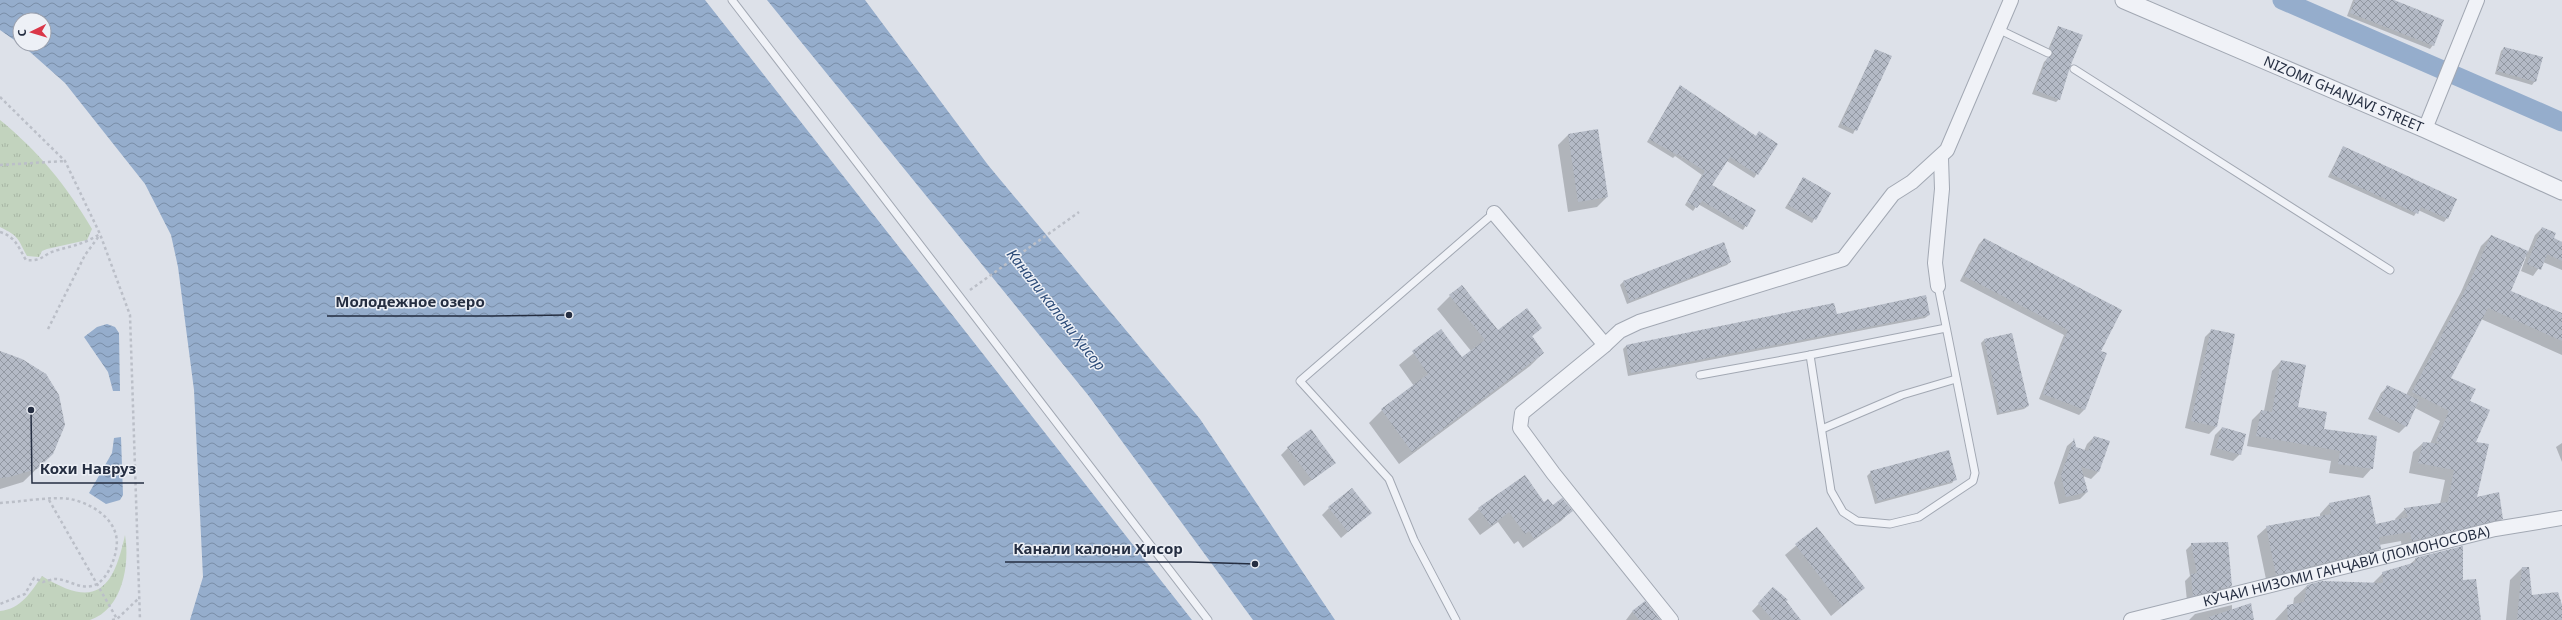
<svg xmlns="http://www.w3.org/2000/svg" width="2562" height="620" viewBox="0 0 2562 620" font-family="'Noto Sans',sans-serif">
<defs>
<pattern id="grass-tufts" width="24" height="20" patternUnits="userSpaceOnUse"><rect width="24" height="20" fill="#c2d3be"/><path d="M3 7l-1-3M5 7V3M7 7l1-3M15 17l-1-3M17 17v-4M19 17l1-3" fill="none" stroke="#a7b5a4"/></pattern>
<pattern id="water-waves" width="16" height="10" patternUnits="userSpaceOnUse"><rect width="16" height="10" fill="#95adcc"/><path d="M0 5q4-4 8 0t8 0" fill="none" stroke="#798da7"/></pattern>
<pattern id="building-cross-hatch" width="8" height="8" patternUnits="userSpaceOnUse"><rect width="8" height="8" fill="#b4bac6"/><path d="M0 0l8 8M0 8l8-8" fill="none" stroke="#9298a2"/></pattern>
</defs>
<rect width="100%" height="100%" fill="#dde1e9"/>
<g fill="url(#grass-tufts)">
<path d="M0,120C38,151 67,186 92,229L87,240L47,249L42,251L39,257L27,256C17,238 20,237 0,227Z"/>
<path d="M125,535C130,564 123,609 90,620C84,620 74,620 68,620C45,620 23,620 0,620V611C21,609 31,592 42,576C95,609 113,591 125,535Z"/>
</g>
<g fill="url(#water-waves)">
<polygon points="0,0 705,0 1192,620 190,620 203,577 194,390 178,267 171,235 145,184 65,83 21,44 44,44 44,20 20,20 20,44 0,30"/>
<polygon points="767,0 865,0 988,165 1200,419 1335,620 1253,620 1088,395"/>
<polygon points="107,324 115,327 119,333 120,391 113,391 108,372 84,337 97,327"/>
<polygon points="121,437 123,495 120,500 106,504 89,493 112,453 114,438"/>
</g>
<g fill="#0003">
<polygon points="2353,0 2391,0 2433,45 2430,49 2347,16"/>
<polygon points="2058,27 2069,66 2059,99 2056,102 2032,94 2044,62 2049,57 2047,52"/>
<polygon points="2504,48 2535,81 2532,85 2495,74 2501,51"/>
<polygon points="1875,50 1890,57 1853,134 1838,127"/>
<polygon points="1677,90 1755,137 1759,133 1777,144 1754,178 1727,161 1711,185 1755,211 1743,230 1698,204 1693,211 1685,205 1702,175 1675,156 1673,158 1647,142"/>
<polygon points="1568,135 1607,197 1597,207 1568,212 1558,145"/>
<polygon points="2343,147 2447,218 2444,222 2418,210 2414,216 2328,177"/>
<polygon points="1803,178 1830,193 1812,223 1785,208"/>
<polygon points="2542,228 2552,239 2562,243 2562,270 2543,262 2533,276 2521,271 2526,257 2525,256 2510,291 2562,314 2562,355 2481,319 2449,378 2475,443 2476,499 2502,519 2492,528 2402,550 2401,541 2379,545 2380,548 2370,558 2267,584 2257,536 2267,527 2320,517 2320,514 2329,504 2375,525 2396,521 2395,519 2405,509 2440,504 2445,480 2409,473 2413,452 2423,443 2430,444 2440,421 2415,408 2406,426 2399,433 2368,419 2381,393 2388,386 2406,395 2461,292 2481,246 2491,236 2528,252 2535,235"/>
<polygon points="1984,239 2099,351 2106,354 2084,410 2079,415 2039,399 2064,335 1960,281 1979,244"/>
<polygon points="1723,243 1730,262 1727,265 1627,304 1620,285 1623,282"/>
<polygon points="1450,296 1498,331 1541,328 1531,337 1543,353 1530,366 1399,464 1369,423 1382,410 1414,386 1399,365 1441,331 1462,358 1471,351 1437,309"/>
<polygon points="1836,315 1929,315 1925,318 1628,376 1623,349 1626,346"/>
<polygon points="2212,330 2216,427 2209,434 2185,428 2205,337"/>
<polygon points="2012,334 2028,406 2024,409 1997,415 1981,343 1984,340"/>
<polygon points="0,354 52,454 23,482 0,489"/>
<polygon points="2281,361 2297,408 2372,468 2363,478 2329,473 2331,461 2247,446 2252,420 2261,411 2264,411 2272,371"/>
<polygon points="2222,428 2240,454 2233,461 2210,455 2215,435"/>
<polygon points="2094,437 2098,472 2091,479 2083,476 2087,492 2080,499 2059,504 2054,483 2067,446 2074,440 2076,448 2084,451 2087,444"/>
<polygon points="2562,443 2562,462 2556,447"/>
<polygon points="1288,448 1335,463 1304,486 1281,455"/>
<polygon points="1871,472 1955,479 1952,483 1875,504 1867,476"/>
<polygon points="1525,476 1544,503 1571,511 1561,521 1523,548 1518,541 1514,544 1498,522 1480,535 1468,519 1479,509"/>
<polygon points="1329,508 1371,512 1341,538 1322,515"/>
<polygon points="1817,528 1864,588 1831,616 1785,555"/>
<polygon points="2192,544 2231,586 2225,592 2187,601 2185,581 2190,576 2186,550"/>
<polygon points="2416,559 2462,581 2480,620 2275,620 2288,606 2293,605 2294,598 2307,586 2372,584 2383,573 2409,565"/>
<polygon points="2522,568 2531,596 2562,609 2562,620 2506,620 2510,580"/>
<polygon points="1767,595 1785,601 1799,620 1760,620 1752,611"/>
<polygon points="1645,603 1659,620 1626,620 1632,612"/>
<polygon points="2232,605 2232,611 2253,620 2189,620 2195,614"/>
</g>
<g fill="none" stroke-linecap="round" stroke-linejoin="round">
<polyline stroke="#95adcc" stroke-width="19" points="2282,0 2562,122"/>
</g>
<g fill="url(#building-cross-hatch)">
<polygon points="2355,0 2394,0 2444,20 2434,46 2350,13"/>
<polygon points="2058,26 2083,35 2070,67 2060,100 2035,90 2047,58 2053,55 2050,48"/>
<polygon points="2504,47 2543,57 2536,82 2497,71"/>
<polygon points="1875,49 1892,56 1857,131 1841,124"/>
<polygon points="1680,85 1756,136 1759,131 1778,144 1758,175 1730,157 1712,185 1756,210 1747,227 1702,201 1697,208 1687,202 1705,171 1678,154 1677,155 1649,139"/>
<polygon points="1598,129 1608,197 1578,202 1568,134"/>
<polygon points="2343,146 2457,199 2448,219 2421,207 2418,214 2331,174"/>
<polygon points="1803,177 1831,193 1816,220 1788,205"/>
<polygon points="2542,227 2556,233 2554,238 2562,242 2562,261 2547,254 2541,270 2527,264"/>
<polygon points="2491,235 2528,251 2511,291 2562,313 2562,341 2488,308 2451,378 2476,389 2470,401 2490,410 2476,442 2489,444 2477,497 2499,492 2503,519 2412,541 2410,532 2379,537 2381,549 2276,575 2266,526 2331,514 2329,503 2370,495 2376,524 2408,517 2404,508 2448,502 2454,470 2418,463 2423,442 2442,444 2436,441 2449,411 2412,392 2470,281"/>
<polygon points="1984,238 2122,310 2101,351 2107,353 2085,410 2043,394 2068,330 1964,276"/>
<polygon points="1724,242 1731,262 1630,301 1623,281"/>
<polygon points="1462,285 1498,330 1527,308 1542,328 1532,336 1544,353 1412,452 1381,409 1428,374 1412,351 1441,329 1462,357 1485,340 1449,295"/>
<polygon points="1926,295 1930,315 1631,373 1626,345 1834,303 1837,314"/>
<polygon points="2211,329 2235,334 2217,427 2191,421"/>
<polygon points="2012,333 2029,406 2000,413 1984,339"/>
<polygon points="0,351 22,359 46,374 59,395 65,425 53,454 37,469 9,477 0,478"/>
<polygon points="2281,360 2306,365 2298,407 2327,412 2324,429 2377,436 2373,469 2338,464 2340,451 2256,436 2261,410 2272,412"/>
<polygon points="2387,385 2419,400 2407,427 2375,411"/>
<polygon points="2222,427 2246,434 2241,455 2216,448"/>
<polygon points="1311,429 1336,463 1312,480 1287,447"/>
<polygon points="2094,436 2110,441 2099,472 2081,467 2088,492 2066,497 2061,475 2074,438 2076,447 2088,451"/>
<polygon points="1949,450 1957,480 1878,501 1870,471"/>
<polygon points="1525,475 1544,502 1548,499 1553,505 1562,498 1573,511 1534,539 1529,531 1525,534 1509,512 1491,526 1478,508"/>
<polygon points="1352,488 1372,513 1348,532 1328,507"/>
<polygon points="1817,527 1865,588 1842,606 1795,544"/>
<polygon points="2228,542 2232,586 2193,596 2191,574 2197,573 2191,543"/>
<polygon points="2463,546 2463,580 2476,579 2481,620 2288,620 2287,605 2304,602 2307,585 2322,581 2383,583 2382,572 2416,562 2415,558"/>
<polygon points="2522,567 2529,567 2532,595 2558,592 2562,605 2562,620 2517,620"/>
<polygon points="1773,587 1788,600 1786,601 1801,620 1773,620 1758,603"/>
<polygon points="1645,601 1660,620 1639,620 1632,611"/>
<polygon points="2251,603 2254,620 2210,620 2209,617"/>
</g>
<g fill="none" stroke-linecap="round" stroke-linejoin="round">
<defs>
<g id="service">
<polyline points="732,0 1208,620"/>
<polyline points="2000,30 2048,53"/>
<polyline points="2074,69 2390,270"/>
<polyline points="1938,286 1975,473 1973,481 1919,517 1890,524 1857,521 1843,512 1831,491 1810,355 1946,328"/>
<polyline points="1700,375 1810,355"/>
<polyline points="1822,429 1902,395 1956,379"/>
<polyline points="1456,620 1414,540 1389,479 1300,381 1494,213"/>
</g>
<g id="minor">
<polyline points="2425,129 2477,0"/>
<polyline points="1494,213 1605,345 1620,331 1639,322 1843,259 1893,194 1912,182 1947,150 2011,0"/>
<polyline points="1938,286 1935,263 1942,189 1941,158"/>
<polyline points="1605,345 1522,413 1520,428 1553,473 1671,620"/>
<path id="s1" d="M2131,620L2495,529L2562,518"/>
</g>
<g id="tertiary">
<path id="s2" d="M2124,0L2425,129L2562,191"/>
</g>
</defs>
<use href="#service" stroke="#a2a8b3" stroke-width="9"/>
<use href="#minor" stroke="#a2a8b3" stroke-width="16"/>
<use href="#tertiary" stroke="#a2a8b3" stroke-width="19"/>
<g stroke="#bbbfc8" stroke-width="2.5" stroke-dasharray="3 3" stroke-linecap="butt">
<polyline points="0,97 65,161 100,234 130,315 140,620"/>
<polyline points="0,165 65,161"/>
<path d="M0,232C16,237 18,247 26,260C43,262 44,253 58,250C76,245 83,244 100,234"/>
<polyline points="970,290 1079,212"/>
<polyline points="48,329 85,255 99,236"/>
<polyline points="49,500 117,619"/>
<path d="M0,503C19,502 53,496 70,499C95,504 122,523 116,550C114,562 107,578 97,584C81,592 70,579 55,579C52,579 47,581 43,582L34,578L25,594L0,604"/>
<polyline points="112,620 117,619 138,599"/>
</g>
<use href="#service" stroke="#f0f2f7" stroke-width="7"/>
<use href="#minor" stroke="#f0f2f7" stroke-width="14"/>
<use href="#tertiary" stroke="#f0f2f7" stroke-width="17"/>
</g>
<g text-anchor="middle" stroke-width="3" stroke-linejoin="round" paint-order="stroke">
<g font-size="14" fill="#252e41" stroke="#edf0f6">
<text dy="5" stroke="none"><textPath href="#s2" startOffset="239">NIZOMI GHANJAVI STREET</textPath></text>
<text dy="5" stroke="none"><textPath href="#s1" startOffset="222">КӮЧАИ НИЗОМИ ГАНҶАВӢ (ЛОМОНОСОВА)</textPath></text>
</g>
<g font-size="15" font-style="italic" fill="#2c4b78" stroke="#edf0f6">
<text transform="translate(1056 310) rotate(52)" y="5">Канали калони Ҳисор</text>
</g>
</g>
<path fill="none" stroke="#252e41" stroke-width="1.5" d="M569 315L492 316H327M31 410L32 483H144M1255 564L1190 562H1005"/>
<g fill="#252e41" stroke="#edf0f6" stroke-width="1.5">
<circle cx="569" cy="315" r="4"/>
<circle cx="31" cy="410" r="4"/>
<circle cx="1255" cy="564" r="4"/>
</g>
<g font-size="15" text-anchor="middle" font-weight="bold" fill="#252e41" stroke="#edf0f6" stroke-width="3" stroke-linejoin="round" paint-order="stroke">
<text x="410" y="307">Молодежное озеро</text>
<text x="88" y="474">Кохи Навруз</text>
<text x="1098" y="554">Канали калони Ҳисор</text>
</g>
<g transform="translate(32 32) rotate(265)"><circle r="19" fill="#edf0f6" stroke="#9da2ae"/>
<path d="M0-3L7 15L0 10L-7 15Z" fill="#da3648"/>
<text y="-6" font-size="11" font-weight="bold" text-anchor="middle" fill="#252e41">С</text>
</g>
</svg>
